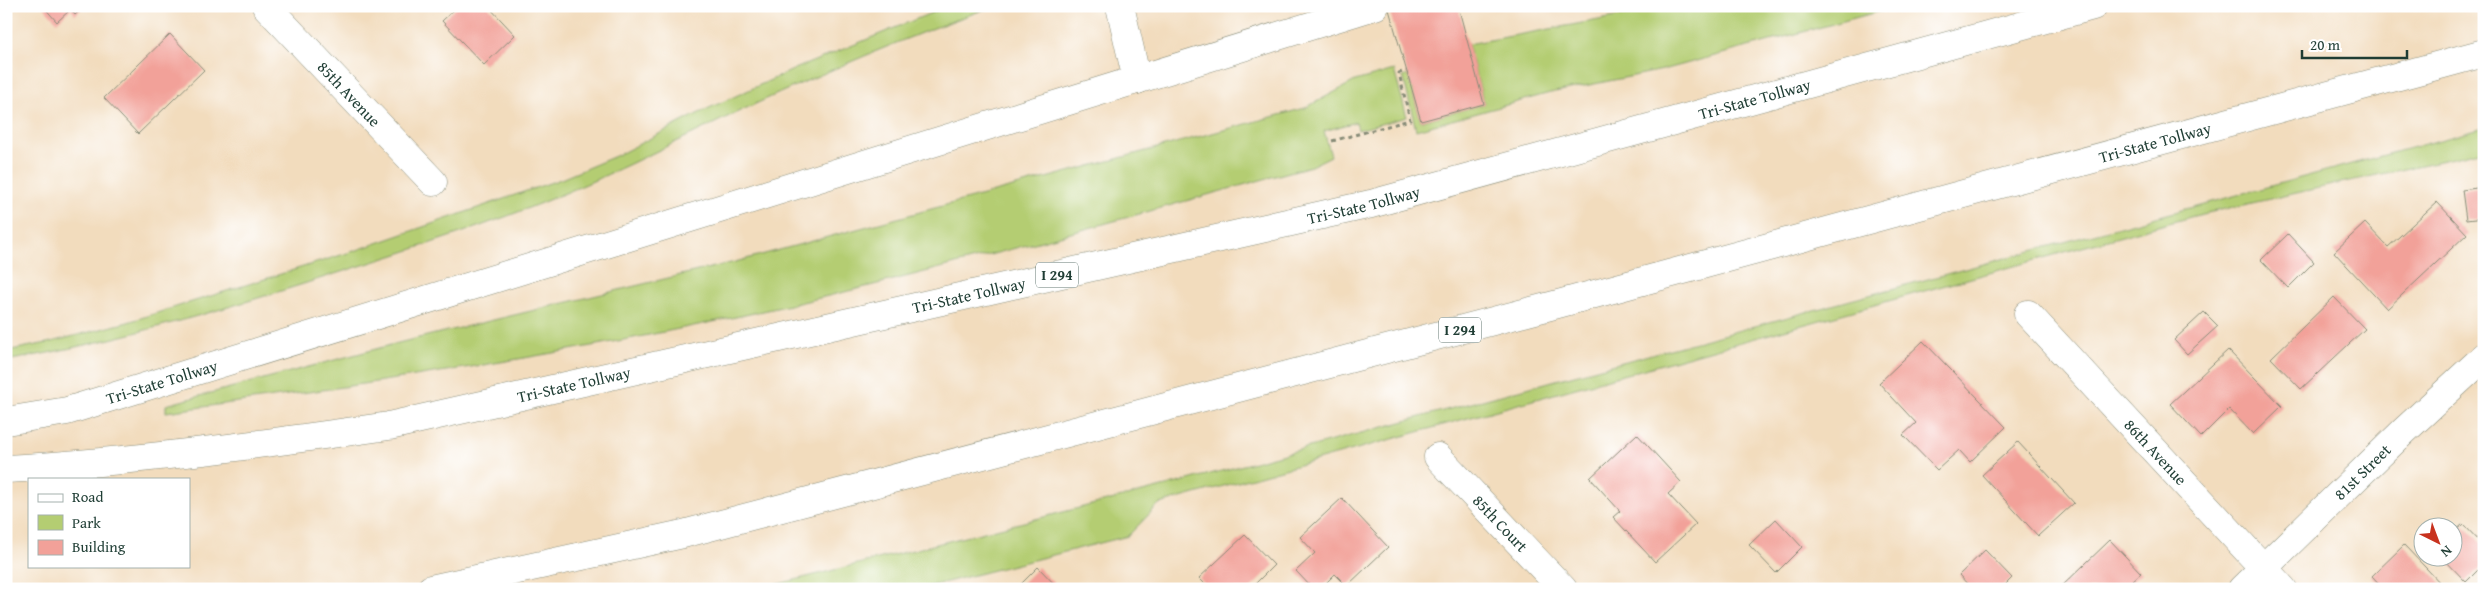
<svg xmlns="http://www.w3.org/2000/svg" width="2490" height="595" viewBox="0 0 2490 595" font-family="'Gentium Book Plus',serif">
<rect width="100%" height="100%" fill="#fff"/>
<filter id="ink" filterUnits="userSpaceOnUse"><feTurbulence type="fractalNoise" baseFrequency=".02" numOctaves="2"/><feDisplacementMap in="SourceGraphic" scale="10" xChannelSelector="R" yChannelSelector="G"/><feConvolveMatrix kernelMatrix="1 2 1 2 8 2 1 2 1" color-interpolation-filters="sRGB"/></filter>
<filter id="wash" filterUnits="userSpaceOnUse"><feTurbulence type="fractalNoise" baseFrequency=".0096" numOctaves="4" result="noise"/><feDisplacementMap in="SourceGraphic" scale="20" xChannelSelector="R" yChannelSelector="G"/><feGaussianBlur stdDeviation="1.12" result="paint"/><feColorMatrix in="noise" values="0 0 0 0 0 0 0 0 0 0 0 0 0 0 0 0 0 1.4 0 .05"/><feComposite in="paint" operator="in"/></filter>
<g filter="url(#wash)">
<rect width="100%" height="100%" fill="#f2dcbd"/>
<g fill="#b4cd72" stroke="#6a8553">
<path d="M948,6H994C908,36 823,73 740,111C681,139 623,169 563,194C490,225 414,249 338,273C229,308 119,341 6,361V351L47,343L128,322L354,251L561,179L618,155L707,109L795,69Z"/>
<polygon points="1675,6 1899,6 1663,70 1550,93 1416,130 1403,76 1408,75 1421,121 1484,104 1468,44"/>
<path d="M1394,70L1407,117L1358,130L1356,122L1324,131L1331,156L1311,166C1120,219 930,275 736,317C547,358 357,386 166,412V405L402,342L735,262L1305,108L1355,81Z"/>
<polygon points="2484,128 2484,151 2194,216 1159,504 1128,536 919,589 759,589 1166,486"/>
</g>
<g id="blocks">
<g fill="#f2a199">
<polygon points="43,6 85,6 75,15 71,9 57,22"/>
<polygon points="458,6 488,6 515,35 484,65 442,21"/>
<polygon points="1388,6 1458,6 1484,104 1421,121"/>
<polygon points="170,34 204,70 138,134 104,98"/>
<polygon points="2484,187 2484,218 2466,220 2462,190"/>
<polygon points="2437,202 2467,234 2387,309 2334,252 2365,223 2388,247"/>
<polygon points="2288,234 2314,262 2288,288 2261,260"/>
<polygon points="2334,297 2365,329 2301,389 2271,358"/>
<polygon points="2204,312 2218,326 2187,354 2174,340"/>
<polygon points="1923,341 2006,427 1970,462 1959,450 1937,470 1903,435 1916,423 1879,383"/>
<polygon points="2228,350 2282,406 2253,434 2229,409 2201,437 2170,404"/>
<polygon points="1637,434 1681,482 1668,494 1696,524 1655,562 1613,517 1620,511 1590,478"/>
<polygon points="2018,442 2074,503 2038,536 1982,475"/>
<polygon points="1342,498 1388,547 1347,586 1335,574 1320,589 1313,589 1296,571 1315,553 1300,537"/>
<polygon points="1776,519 1802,547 1776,573 1749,545"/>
<polygon points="2463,524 2484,546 2484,564 2466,582 2443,558 2452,558 2452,534"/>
<polygon points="1245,535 1274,565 1250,589 1210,589 1199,578"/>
<polygon points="2110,540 2141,573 2123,589 2059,589"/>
<polygon points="2404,545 2446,589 2384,589 2372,576"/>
<polygon points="1985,550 2012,578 2001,589 1972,589 1959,575"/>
<polygon points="1038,567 1059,589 1016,589"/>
</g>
</g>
</g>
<g filter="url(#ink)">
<use href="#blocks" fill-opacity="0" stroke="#888c78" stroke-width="1"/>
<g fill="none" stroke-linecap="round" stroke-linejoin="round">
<defs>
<g id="minor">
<path id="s1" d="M266,6L433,182"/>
<polyline points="1120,6 1137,80"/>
<path id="s2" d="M2028,314L2283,589"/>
<path id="s3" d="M6,421L67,411L1375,6"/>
<path id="s4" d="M1438,457L1563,589"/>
<path id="s5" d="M2242,589L2404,431L2484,357"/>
</g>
<g id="highway">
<path id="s6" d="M6,469C135,462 262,444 389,426L1371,204L2093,6"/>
<path id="s7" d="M431,589L683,534L1558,304L2484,53"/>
</g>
</defs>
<use href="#minor" stroke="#888c78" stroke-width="29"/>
<use href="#highway" stroke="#888c78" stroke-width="29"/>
<polyline stroke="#888c78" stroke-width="3" stroke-dasharray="4 4" stroke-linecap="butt" points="1332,141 1410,120 1399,73 1406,71"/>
<use href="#minor" stroke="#fff" stroke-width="28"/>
<use href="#highway" stroke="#fff" stroke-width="28"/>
</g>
</g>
<g text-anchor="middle" stroke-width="4.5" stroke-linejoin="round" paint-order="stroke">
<g fill="#fff" stroke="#627771" stroke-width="1">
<rect x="1036" y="262.5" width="42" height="25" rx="4"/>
<rect x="1439" y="317.5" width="42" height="25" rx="4"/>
</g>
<g font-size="15" font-weight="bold" fill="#1f3d34">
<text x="1057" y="280">I 294</text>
<text x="1460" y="335">I 294</text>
</g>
<g font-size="16" fill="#1f3d34" stroke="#fff">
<text dy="6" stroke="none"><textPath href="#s1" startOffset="121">85th Avenue</textPath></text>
<text dy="6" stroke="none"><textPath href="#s6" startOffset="1790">Tri-State Tollway</textPath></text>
<text dy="6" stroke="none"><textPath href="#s7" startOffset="1781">Tri-State Tollway</textPath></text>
<text dy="6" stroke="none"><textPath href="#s6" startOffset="1385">Tri-State Tollway</textPath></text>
<text dy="6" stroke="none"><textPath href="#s6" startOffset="980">Tri-State Tollway</textPath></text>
<text dy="6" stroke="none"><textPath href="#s3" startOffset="161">Tri-State Tollway</textPath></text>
<text dy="6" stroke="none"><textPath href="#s6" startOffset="575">Tri-State Tollway</textPath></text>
<text dy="6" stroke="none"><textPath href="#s2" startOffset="188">86th Avenue</textPath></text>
<text dy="6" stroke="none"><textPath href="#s5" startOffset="168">81st Street</textPath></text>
<text dy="6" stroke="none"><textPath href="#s4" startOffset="91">85th Court</textPath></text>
</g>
</g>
<rect width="2490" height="595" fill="none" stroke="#fff" stroke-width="25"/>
<rect x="28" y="478" width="162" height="90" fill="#ffffff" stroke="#a5b1ae"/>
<rect x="38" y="494" width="25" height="8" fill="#ffffff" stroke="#a5b1ae"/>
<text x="72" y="502" font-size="15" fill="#1f3d34">Road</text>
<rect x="38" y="515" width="25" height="15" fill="#b4cd72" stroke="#a5b1ae"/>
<text x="72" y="528" font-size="15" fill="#1f3d34">Park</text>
<rect x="38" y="540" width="25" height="15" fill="#f2a199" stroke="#a5b1ae"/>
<text x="72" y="552" font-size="15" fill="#1f3d34">Building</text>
<g transform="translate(2438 542) rotate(138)"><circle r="24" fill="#ffffff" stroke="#a5b1ae"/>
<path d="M0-4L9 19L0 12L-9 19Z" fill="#c8321e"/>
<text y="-8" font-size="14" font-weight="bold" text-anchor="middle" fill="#1f3d34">N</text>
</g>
<path d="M2302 50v8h105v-8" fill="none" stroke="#1f3d34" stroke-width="2.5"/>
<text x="2310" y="50" font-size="15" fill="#1f3d34" stroke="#ffffff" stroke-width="4" paint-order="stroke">20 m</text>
</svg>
